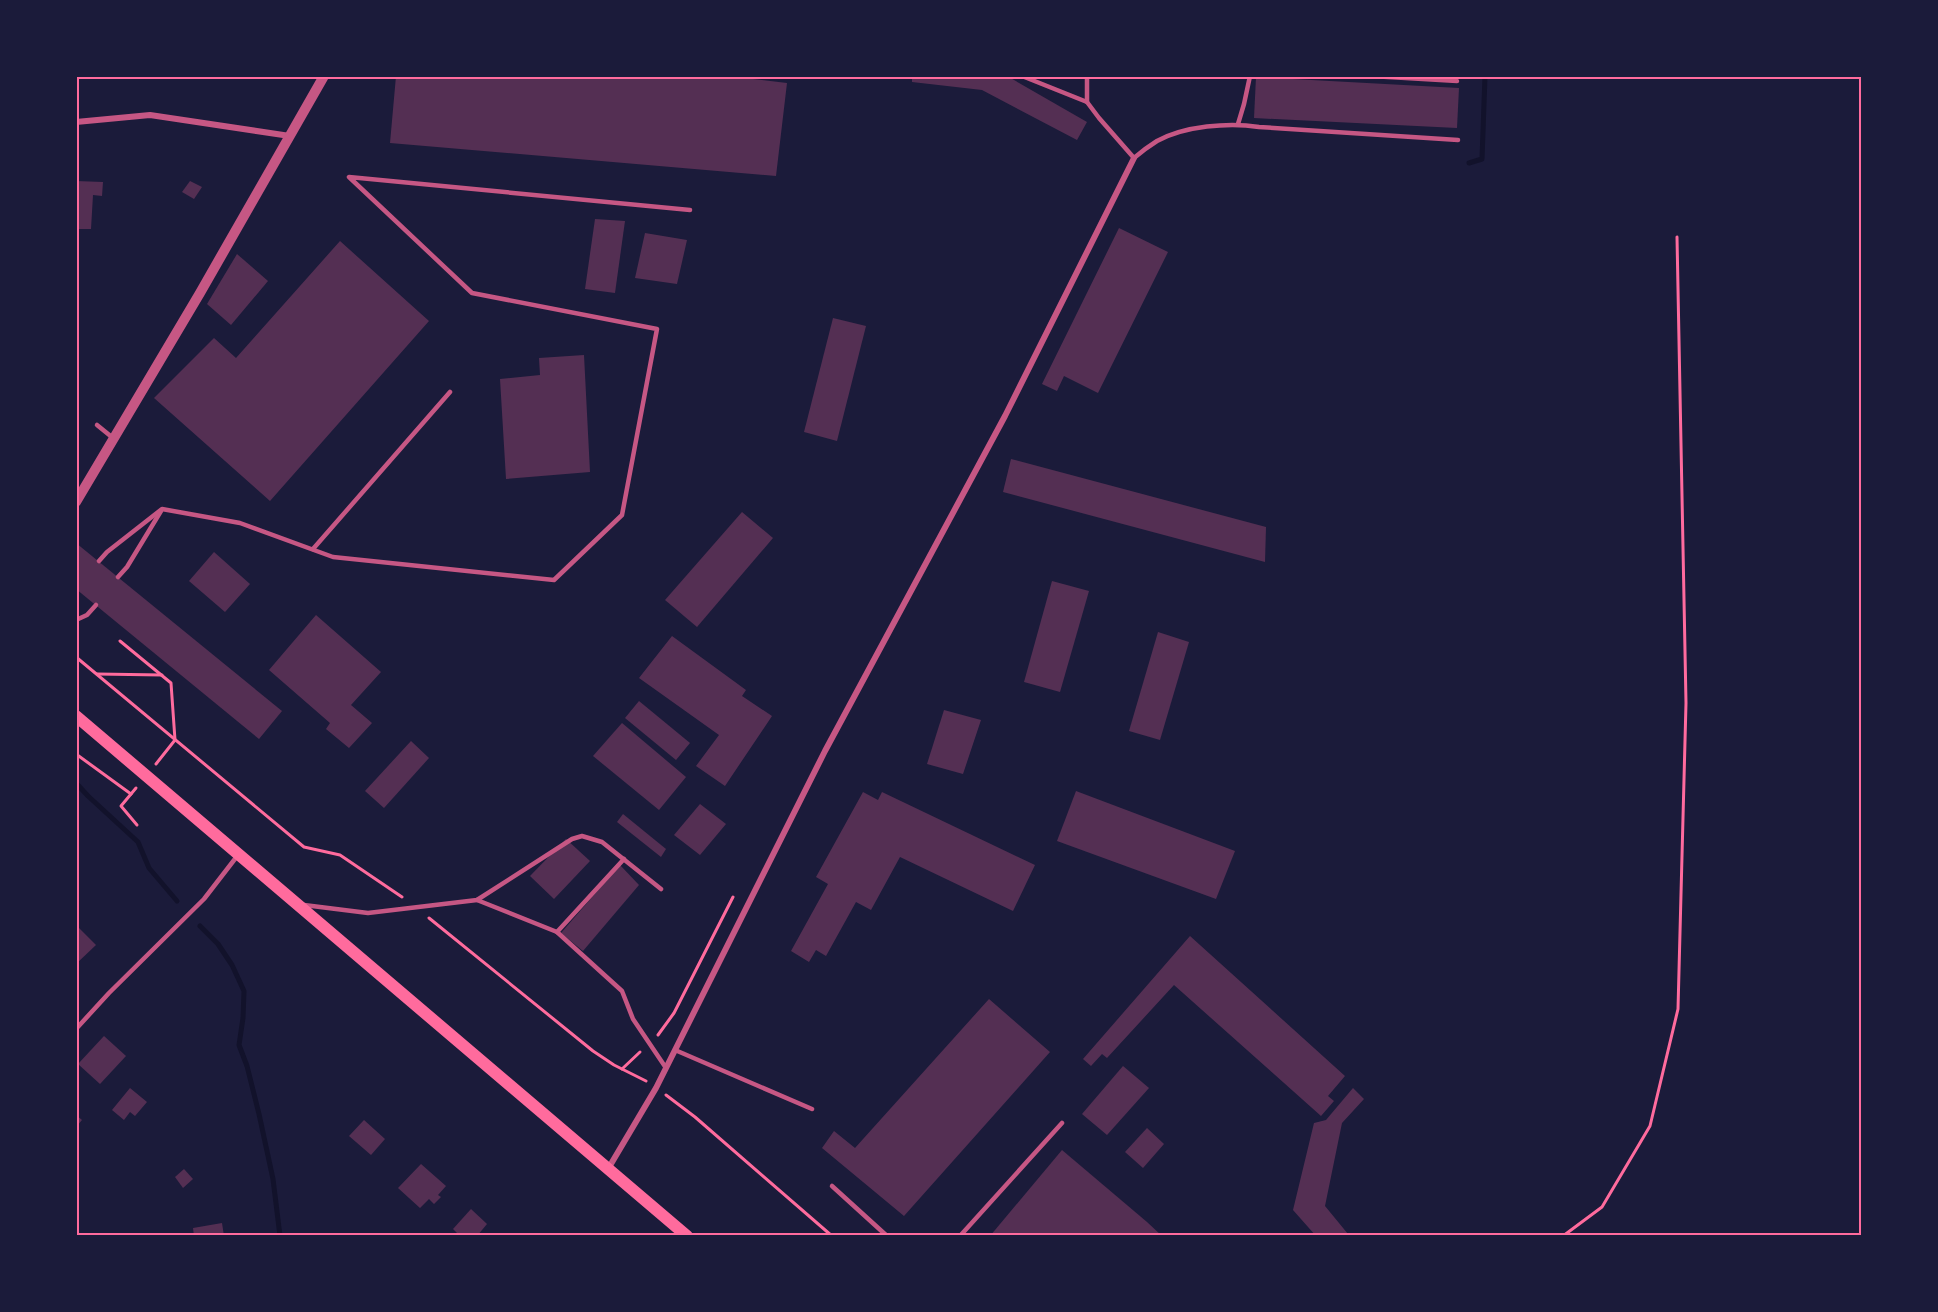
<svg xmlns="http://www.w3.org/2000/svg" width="1938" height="1312" viewBox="0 0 1938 1312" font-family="'Roboto Condensed',sans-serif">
<rect width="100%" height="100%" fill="#1b1b3a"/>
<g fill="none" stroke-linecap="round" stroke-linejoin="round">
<g stroke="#12122b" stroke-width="5">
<polyline points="1469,163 1482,159 1485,76"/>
<polyline points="76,783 88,796 138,842 149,868 177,901"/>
<polyline points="200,926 218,944 232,965 244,991 243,1018 239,1045 247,1066 259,1114 273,1179 280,1236"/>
</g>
</g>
<g fill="#542f53">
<polygon points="396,76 491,76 517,78 517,76 596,76 620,79 621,76 727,76 787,83 776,176 390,143"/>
<polygon points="912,76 1007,76 1087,122 1077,140 982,90 912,82"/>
<polygon points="1256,77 1459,88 1457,128 1254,118"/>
<polygon points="76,181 103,182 102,196 93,195 91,229 76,229"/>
<polygon points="190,181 202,187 194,199 182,192"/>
<polygon points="595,219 625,221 615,293 585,289"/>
<polygon points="1119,228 1168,252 1098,393 1064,376 1057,391 1042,384"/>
<polygon points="645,233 687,240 677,284 635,278"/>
<polygon points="340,241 429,321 270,501 154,398 214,338 236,358"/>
<polygon points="237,254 268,281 231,325 207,304"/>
<polygon points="833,318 866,326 837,441 804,432"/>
<polygon points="584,355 590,472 506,479 500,379 540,375 539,358"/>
<polygon points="1011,459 1266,527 1265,562 1003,492"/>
<polygon points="742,512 773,538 697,627 665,600"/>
<polygon points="76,543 282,711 259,739 76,589"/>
<polygon points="214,552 250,584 225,612 189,581"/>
<polygon points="1052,581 1089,591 1060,692 1024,682"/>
<polygon points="316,615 381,672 351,705 372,723 349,748 326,729 330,723 269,670"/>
<polygon points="1158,632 1189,642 1160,740 1129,731"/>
<polygon points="672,636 746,690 742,696 772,716 725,786 696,766 719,735 639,678"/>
<polygon points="639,701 690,743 676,760 625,718"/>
<polygon points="944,710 981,720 963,774 927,764"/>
<polygon points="622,723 686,777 659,810 593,756"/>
<polygon points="411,741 429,758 384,808 365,791"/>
<polygon points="1076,791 1235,851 1216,899 1057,841"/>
<polygon points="863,792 878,800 882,792 1035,865 1013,911 900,857 871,910 856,902 826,956 816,950 809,962 791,951 828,884 816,877"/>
<polygon points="700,804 726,824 700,855 674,835"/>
<polygon points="623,814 666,849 661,857 617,822"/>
<polygon points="566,839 590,861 554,899 530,876"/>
<polygon points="620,865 639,885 583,951 561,933"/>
<polygon points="76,925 96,945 76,964"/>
<polygon points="1190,936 1345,1076 1328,1096 1334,1101 1321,1116 1174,985 1107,1058 1102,1054 1091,1066 1083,1059"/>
<polygon points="989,999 1050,1052 904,1216 822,1148 834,1131 855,1148"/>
<polygon points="104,1036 126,1056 100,1084 78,1064"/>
<polygon points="1123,1066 1149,1088 1107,1135 1082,1114"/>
<polygon points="130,1088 147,1102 135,1116 130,1112 124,1120 112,1110"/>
<polygon points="1353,1088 1364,1099 1342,1123 1325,1206 1348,1234 1346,1236 1316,1236 1293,1210 1314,1123 1326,1120"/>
<polygon points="76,1115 82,1120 76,1127"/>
<polygon points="364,1120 385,1139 371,1155 349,1136"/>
<polygon points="1147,1128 1164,1144 1143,1168 1125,1152"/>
<polygon points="1062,1150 1147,1222 1162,1236 990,1236"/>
<polygon points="421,1164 446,1186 438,1195 441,1197 434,1204 429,1199 420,1208 398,1188"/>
<polygon points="184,1169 193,1179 183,1188 175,1177"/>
<polygon points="471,1209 487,1224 477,1236 460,1236 453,1229"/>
<polygon points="222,1223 224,1236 194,1236 193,1228"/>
</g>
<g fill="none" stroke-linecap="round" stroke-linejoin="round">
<g stroke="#ff6b9d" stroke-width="3">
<polyline points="120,641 171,683 175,740 156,764"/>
<polyline points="76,657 304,847 340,855 402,897"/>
<polyline points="97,674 162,675"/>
<polyline points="76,754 131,794"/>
<polyline points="136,788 121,806 137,825"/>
<polyline points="429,918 593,1051 614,1065 646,1081"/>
<polyline points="658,1035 674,1013 733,897"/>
<polyline points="622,1069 640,1052"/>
<polyline points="666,1095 695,1117 832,1236"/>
<polyline points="1563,1236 1602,1207 1650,1126 1678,1009 1686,703 1677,237"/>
</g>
<g stroke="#c65784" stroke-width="4.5">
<path d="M1022,76L1087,102L1099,118L1134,158C1141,152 1149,146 1157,141C1184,126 1229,122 1259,127L1458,140"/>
<polyline points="1371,76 1457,81"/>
<polyline points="1087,102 1087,76"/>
<polyline points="1238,124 1244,104 1250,76"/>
<polyline points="97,425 113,438"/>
<polyline points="313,549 450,392"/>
<polyline points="99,561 107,552 162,509 240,523 333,557 554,580 622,515 657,329 472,293 349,177 690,210"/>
<polyline points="118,577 127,567 161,511"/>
<polyline points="76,620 87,615 96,605"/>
<polyline points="477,900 557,932 622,991 633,1019 666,1068"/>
<polyline points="304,905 368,913 477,900 572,839 582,836 602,842 661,889"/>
<polyline points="557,932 624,859"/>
<polyline points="76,1029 109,993 204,899 238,855"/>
<polyline points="675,1050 812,1109"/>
<polyline points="832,1186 887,1236"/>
<polyline points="960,1236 1062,1123"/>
</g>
<g stroke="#c65784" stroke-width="6">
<polyline points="76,122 150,115 290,136"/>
<polyline points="608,1169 656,1088 825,751 1005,416 1134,158"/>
</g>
<polyline stroke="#c65784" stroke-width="10" points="76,502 200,293 324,76"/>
<polyline stroke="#ff6b9d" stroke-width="12" points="76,716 687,1236"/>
</g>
<rect width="1938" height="1312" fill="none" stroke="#1b1b3a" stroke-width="156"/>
<rect x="78" y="78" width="1782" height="1156" fill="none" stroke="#ff6b9d" stroke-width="2"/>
</svg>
